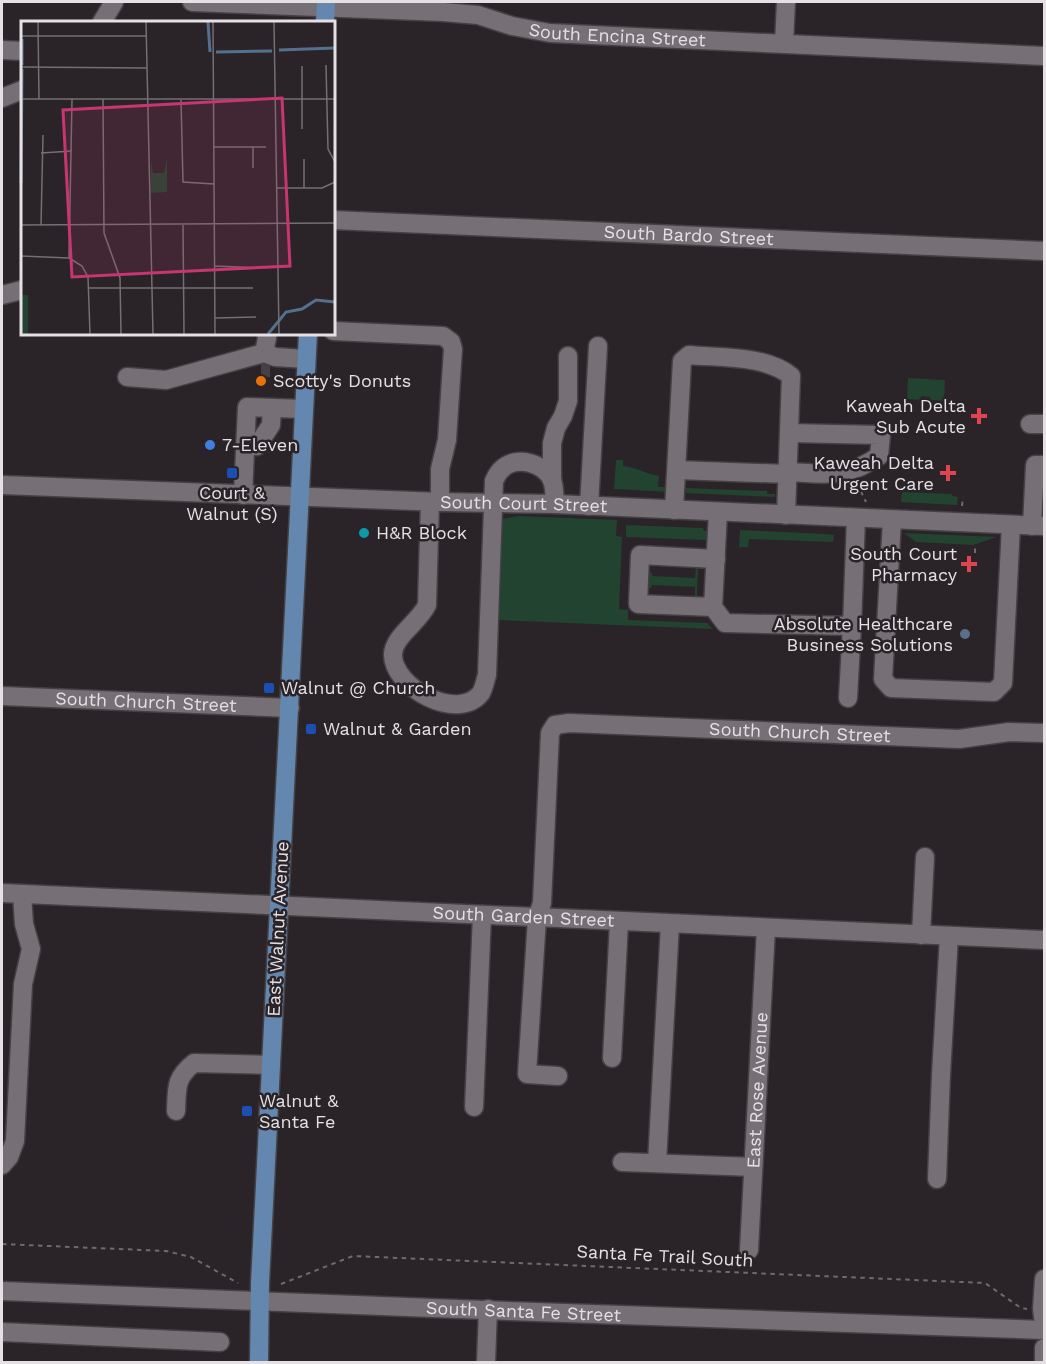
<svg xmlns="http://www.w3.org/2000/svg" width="1046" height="1364" viewBox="0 0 1046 1364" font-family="'Work Sans',sans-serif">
<rect width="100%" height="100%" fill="#2a2429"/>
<g fill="#214330">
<polygon points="908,378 945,380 944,401 930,400 930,397 921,396 921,400 907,399"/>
<path d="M616,460H623V466C636,467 646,474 659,476L658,487H670V492L614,489Z"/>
<polygon points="686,488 767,491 767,494 775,494 775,497 686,493"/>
<polygon points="902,492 952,494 952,496 958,497 957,505 901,502"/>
<polygon points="519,516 617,520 616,536 622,537 619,609 628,610 628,620 707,623 713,629 499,620 502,519"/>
<polygon points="626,525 703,528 704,531 707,531 706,540 626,537"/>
<polygon points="740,530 825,534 834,535 833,542 749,539 748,547 739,547"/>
<polygon points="904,533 997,537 973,545 916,542"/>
<polygon points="645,563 649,564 649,572 652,573 652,576 695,578 696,567 706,567 706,569 698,569 697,596 705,597 705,599 695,598 695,587 652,585 651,588 647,588"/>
</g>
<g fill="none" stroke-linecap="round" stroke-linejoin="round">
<polyline stroke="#464045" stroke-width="18" stroke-dasharray="18 9" stroke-linecap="butt" points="261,368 270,368"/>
<defs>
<g id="minor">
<path id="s1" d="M192,2L443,12L478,15L512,26L550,33L1044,56"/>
<polyline points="102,22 114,2"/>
<polyline points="784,43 786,2"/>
<polyline points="2,50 22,51"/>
<polyline points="2,98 22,90"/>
<path id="s2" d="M333,220L1044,251"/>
<polyline points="2,295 22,290"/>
<polyline points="333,331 443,336 451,342 453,349 447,440 440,469 440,502"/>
<polyline points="264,353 267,338 266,333"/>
<polyline points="127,377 166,380 264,353 275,357 306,359"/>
<polyline points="1030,424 1044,424"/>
<polyline points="245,446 257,446 271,425 272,408"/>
<polyline points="677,470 788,474"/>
<path d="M788,472C826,474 846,479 879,456L881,435L789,433"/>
<polyline points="552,481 552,443 556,428 563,416 568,401 568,356"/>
<path id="s3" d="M2,485L440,502L555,504L1044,526"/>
<polyline points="243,495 247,407 303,409"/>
<path d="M430,502L427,605C419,622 394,636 393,654C392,687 458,723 481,693C484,688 485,681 487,675L494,481C496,477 498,472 502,469C516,455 544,463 552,480C555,487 554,497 555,504"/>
<polyline points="589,506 598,346"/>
<path d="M674,510L682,361L689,355C721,358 765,355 791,376L786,515"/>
<polyline points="718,512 713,607 725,623 852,626 856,518"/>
<polyline points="892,520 883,679 891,688 994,692 1003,683 1011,525"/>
<polyline points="1032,526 1035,465 1044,465"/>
<polyline points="713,607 638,604 640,555 716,559"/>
<path id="s4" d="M2,696L290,708"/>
<polyline points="848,698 852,626"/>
<path id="s5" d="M2,893L1044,940"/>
<polyline points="921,935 925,857"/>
<polyline points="612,1058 619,922"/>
<path id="s6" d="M558,1076L527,1074L537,918L542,903L550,733L555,725L569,723L959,739L1009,732L1044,733"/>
<polyline points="474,1107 482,915"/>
<path d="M176,1111C177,1088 175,1078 194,1063L271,1065"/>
<polyline points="622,1162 753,1167"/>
<polyline points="657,1163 670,924"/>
<polyline points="2,1165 9,1157 15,1141 23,984 31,949 24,924 22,894"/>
<polyline points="937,1179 941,1075 949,936"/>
<path id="s7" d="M749,1250L766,928"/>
<polyline points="1044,1279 1042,1309 1044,1324"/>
<path id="s8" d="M2,1291C349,1304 697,1320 1044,1330"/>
<polyline points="2,1332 220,1342"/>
<polyline points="486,1362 488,1309"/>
<polyline points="1044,1362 1044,1348"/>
</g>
<g id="major">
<polyline points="325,22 326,2"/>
<polyline points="259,1362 260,1283 308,333"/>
</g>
</defs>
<use href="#minor" stroke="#444044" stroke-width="21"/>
<use href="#major" stroke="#444044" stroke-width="21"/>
<g stroke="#6f6a6e" stroke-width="2" stroke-dasharray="4.5 4.5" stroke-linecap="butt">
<polyline points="857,483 866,502"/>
<polyline points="962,506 963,497"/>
<polyline points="975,553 975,546"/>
<polyline points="2,1244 166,1251 191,1257 238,1283"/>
<polyline points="281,1284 353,1256 985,1283 1021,1308 1027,1309"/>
</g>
<use href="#minor" stroke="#767076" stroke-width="18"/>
<use href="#major" stroke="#6387ae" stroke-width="18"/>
</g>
<circle fill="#e8710a" stroke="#2a2429" stroke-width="2" cx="261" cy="381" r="6"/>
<g fill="#e0444e" stroke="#2a2429" stroke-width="2">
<path d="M976 407h6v6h6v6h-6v6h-6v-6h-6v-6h6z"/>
<path d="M945 464h6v6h6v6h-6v6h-6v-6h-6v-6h6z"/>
<path d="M966 555h6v6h6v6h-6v6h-6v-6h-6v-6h6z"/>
</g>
<circle fill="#3f7fe0" stroke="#2a2429" stroke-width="2" cx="210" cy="445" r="6"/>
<g fill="#1a4fb4" stroke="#2a2429" stroke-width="2">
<rect x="226" y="467" width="12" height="12" rx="3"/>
<rect x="263" y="682" width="12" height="12" rx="3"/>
<rect x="305" y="723" width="12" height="12" rx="3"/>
<rect x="241" y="1105" width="12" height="12" rx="3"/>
</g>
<circle fill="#0f9aa8" stroke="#2a2429" stroke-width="2" cx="364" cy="533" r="6"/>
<circle fill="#5c6f8a" stroke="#2a2429" stroke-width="2" cx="965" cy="634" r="6"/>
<g text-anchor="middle" stroke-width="5" stroke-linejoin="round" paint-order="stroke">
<g font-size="18" fill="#e4e0e4" stroke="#2a2429">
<text dy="6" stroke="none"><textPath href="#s1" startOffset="428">South Encina Street</textPath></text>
<text dy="6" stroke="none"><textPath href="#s2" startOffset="356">South Bardo Street</textPath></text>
<text dy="6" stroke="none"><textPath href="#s3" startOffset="522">South Court Street</textPath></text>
<text dy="6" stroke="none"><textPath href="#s4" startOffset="144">South Church Street</textPath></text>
<text dy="6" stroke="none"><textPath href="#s6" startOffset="628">South Church Street</textPath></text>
<text dy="6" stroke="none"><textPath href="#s5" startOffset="522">South Garden Street</textPath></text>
<text transform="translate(278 929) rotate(-87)" y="6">East Walnut Avenue</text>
<text dy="6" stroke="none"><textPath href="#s7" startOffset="160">East Rose Avenue</textPath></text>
<text transform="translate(665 1256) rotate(3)" y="6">Santa Fe Trail South</text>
<text dy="6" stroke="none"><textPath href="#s8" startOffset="522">South Santa Fe Street</textPath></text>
</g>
<g font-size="18" fill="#e4e0e4" stroke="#2a2429" text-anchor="start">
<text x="273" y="387">Scotty's Donuts</text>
<text x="966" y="412" text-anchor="end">Kaweah Delta<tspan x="966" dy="21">Sub Acute</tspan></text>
<text x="222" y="451">7-Eleven</text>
<text x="934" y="469" text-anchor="end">Kaweah Delta<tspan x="934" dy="21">Urgent Care</tspan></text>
<text x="232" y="499" text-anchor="middle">Court &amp;<tspan x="232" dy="21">Walnut (S)</tspan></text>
<text x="376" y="539">H&amp;R Block</text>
<text x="957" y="560" text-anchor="end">South Court<tspan x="957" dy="21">Pharmacy</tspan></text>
<text x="953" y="630" text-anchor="end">Absolute Healthcare<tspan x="953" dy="21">Business Solutions</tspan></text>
<text x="281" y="694">Walnut @ Church</text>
<text x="323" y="735">Walnut &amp; Garden</text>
<text x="259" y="1107">Walnut &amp;<tspan x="259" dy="21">Santa Fe</tspan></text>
</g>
</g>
<g transform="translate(21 21)">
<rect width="314" height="314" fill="#2a2429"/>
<path d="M146,137V171L130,172V139L132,152H143ZM0,274H7V313H0Z" fill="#214330"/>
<path fill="none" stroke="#55708c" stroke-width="3" d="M187,1L189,31M1,18V44M258,29L314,27M195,31L251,30M0,162L1,48M247,313L265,291L281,288L295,279L314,281"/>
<path fill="none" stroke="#746f74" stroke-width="1.5" d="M17,1L18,78M125,1L132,313M192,1L194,313M253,1L258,313M0,15H125M305,44L307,128L314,141M281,45V108M0,46L126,47M0,78H314M51,78L48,237L61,245L67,256L69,313M82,78L83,212L99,257L100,313M160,79L162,161L193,163M193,126H245M232,126V147M20,132L51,130M256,167H301L314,161M283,167V138M0,204L314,202M20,204L22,114M162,204L163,313M0,235L48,237M194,245L238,247M68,267H232M194,297L235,296"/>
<path fill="#c73670" fill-opacity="0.15" stroke="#c73670" stroke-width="3" d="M261,77L269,245L51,256L42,89Z"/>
<rect width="314" height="314" fill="none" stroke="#e4e0e4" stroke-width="3"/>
</g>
<rect width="1046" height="1364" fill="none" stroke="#e4e0e4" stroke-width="6"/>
</svg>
